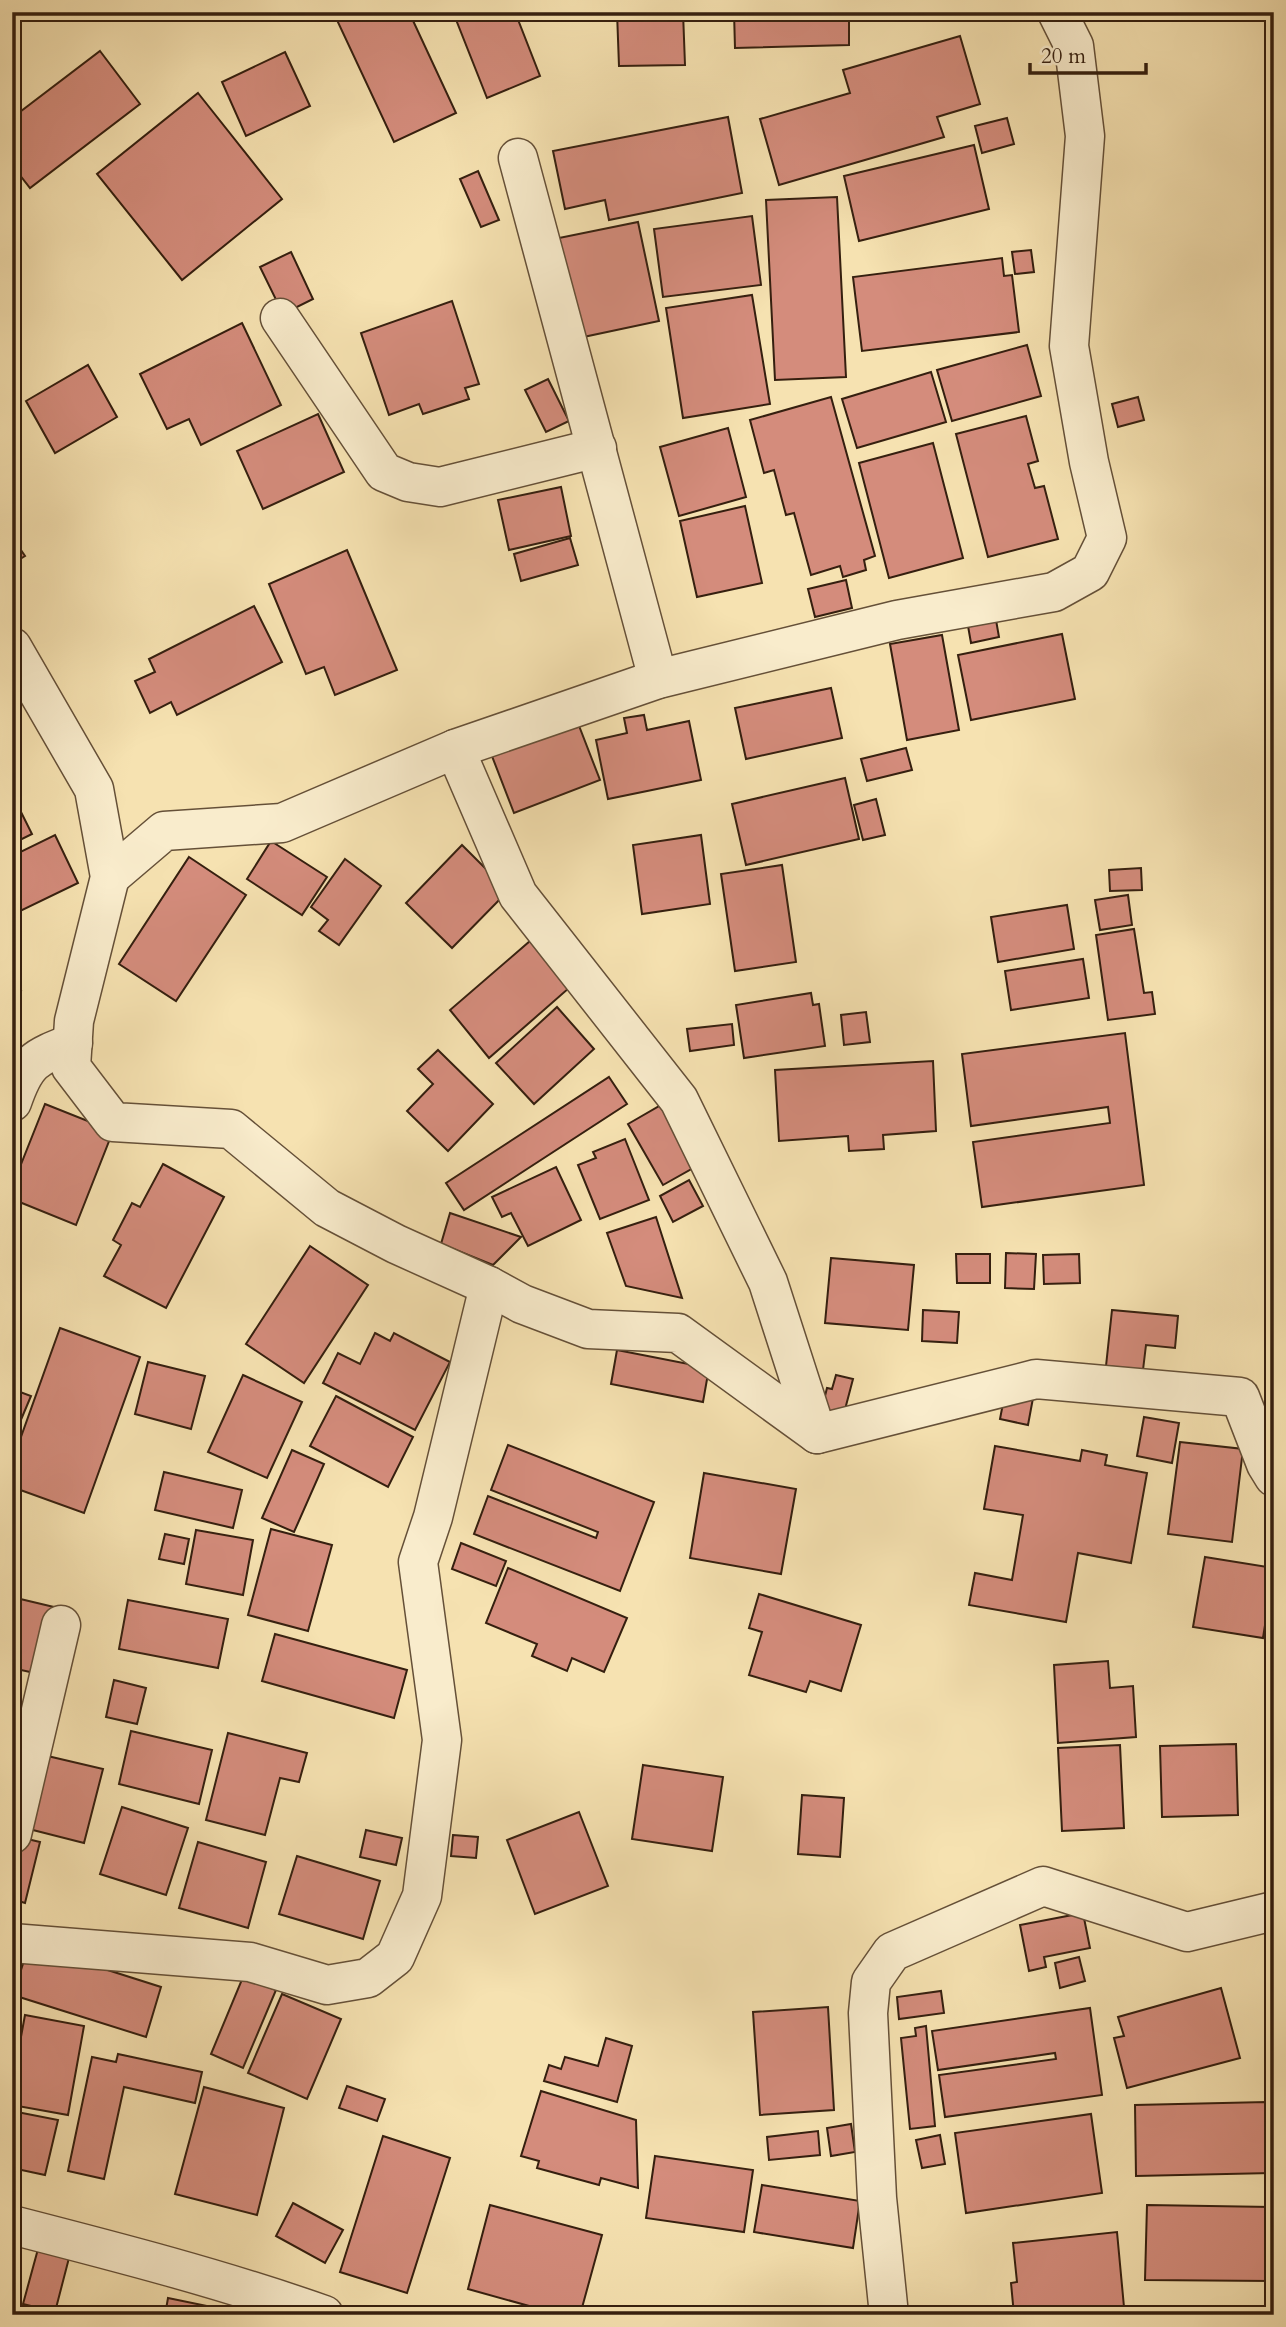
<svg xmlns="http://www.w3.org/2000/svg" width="1286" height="2327" viewBox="0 0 1286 2327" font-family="Cardo,serif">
<rect width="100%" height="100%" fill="#f6e2b1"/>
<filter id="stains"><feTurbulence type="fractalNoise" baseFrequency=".00286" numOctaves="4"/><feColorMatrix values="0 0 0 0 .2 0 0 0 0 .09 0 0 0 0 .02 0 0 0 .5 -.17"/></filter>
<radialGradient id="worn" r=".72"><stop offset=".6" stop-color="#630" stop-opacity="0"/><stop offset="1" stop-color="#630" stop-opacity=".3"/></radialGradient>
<g fill="#d48c7c" stroke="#351f0f" stroke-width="2">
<polygon points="348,12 409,12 456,113 394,142 336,18"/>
<polygon points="453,12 515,12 540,76 487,98"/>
<polygon points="617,12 683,12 685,65 619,66"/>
<polygon points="734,12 849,12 849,45 735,48"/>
<polygon points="960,36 980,104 937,117 944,137 779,185 760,119 850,93 843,70"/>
<polygon points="100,51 140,104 30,188 12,165 12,118"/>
<polygon points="285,52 310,106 246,136 222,82"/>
<polygon points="198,93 282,199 182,280 97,174"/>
<polygon points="728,117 742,193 609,220 605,200 565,209 553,151"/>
<polygon points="1007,118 1014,144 982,153 975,126"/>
<polygon points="974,145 989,209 859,241 844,176"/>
<polygon points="478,171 499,220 481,227 460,179"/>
<polygon points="837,197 846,377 775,380 766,200"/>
<polygon points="752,216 761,285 663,297 654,229"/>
<polygon points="638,222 659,321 574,339 554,239"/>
<polygon points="1031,250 1034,272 1015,274 1012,252"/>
<polygon points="291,252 313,299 283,314 260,267"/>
<polygon points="1002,258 1004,276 1012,275 1019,332 862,351 853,277"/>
<polygon points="752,295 770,404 683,418 666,308"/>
<polygon points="452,301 479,384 465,388 469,399 423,414 419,404 389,415 361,333"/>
<polygon points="242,323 281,405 201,445 189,419 167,429 140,374"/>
<polygon points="1027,345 1041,396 952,421 937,370"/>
<polygon points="88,365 117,417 55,453 26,401"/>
<polygon points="931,372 946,422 857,448 842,399"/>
<polygon points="548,379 569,421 546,432 525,390"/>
<polygon points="831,397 875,556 864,560 866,570 843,577 840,566 811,575 794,513 786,515 774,470 764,473 750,420"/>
<polygon points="1138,397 1144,420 1118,427 1112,404"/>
<polygon points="318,414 344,472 263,509 237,451"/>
<polygon points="1026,416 1038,461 1028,464 1035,488 1044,486 1058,539 988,557 956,434"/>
<polygon points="728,428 746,497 679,516 660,447"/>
<polygon points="933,443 963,558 889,578 859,463"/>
<polygon points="561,487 571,536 509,550 498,500"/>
<polygon points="745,506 762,583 697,597 680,521"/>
<polygon points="12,537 25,556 12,564"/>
<polygon points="570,538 578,565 521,581 514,554"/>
<polygon points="347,550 397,670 335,695 324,667 306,674 269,584"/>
<polygon points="846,580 852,608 815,617 808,589"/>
<polygon points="254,606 282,662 177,715 171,702 150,713 135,681 155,672 149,659"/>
<polygon points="996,620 999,637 971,643 968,626"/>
<polygon points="1062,634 1075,699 971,720 958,655"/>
<polygon points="942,635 959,730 907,740 890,644"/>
<polygon points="831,688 842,738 746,759 735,708"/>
<polygon points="644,715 647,730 689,721 701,780 608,799 596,740 627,733 624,718"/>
<polygon points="576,718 600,780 514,813 490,751"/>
<polygon points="906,748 912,770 867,781 861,759"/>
<polygon points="845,778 859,839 746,865 732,804"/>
<polygon points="12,794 32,834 12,844"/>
<polygon points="876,799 885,835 863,840 854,805"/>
<polygon points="55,835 78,883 12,915 12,856"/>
<polygon points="701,835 710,904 642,914 633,845"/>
<polygon points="271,841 327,877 302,915 247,879"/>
<polygon points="462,845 508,891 452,948 406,903"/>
<polygon points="189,857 246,895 176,1001 119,964"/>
<polygon points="345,859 381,886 339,945 319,931 328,920 311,907"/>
<polygon points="782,865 796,962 735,971 721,874"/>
<polygon points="1141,868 1142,890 1110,891 1109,870"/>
<polygon points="1128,895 1132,925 1100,930 1095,900"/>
<polygon points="1067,905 1074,949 998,962 991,917"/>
<polygon points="1134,929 1144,993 1152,992 1155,1014 1108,1020 1096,935"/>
<polygon points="530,941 569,988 489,1058 450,1010"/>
<polygon points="1083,959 1089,998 1011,1010 1005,971"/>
<polygon points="12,987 21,991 12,1011"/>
<polygon points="811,993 813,1005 819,1004 825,1046 744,1058 736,1005"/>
<polygon points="557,1007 594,1049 534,1104 496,1063"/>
<polygon points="866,1012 870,1042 844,1045 841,1015"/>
<polygon points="732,1024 734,1045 690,1051 687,1029"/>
<polygon points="1125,1033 1144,1185 982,1207 973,1142 1110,1123 1108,1107 971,1126 962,1054"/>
<polygon points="438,1050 493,1104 448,1151 407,1111 433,1084 418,1069"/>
<polygon points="933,1061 936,1131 883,1135 884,1149 849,1151 848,1136 779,1141 775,1070"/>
<polygon points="609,1077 627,1104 464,1210 446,1183"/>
<polygon points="668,1101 702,1163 663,1185 628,1124"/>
<polygon points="45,1104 113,1131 76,1225 12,1199 12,1187"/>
<polygon points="625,1139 649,1200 600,1219 578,1165 596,1158 593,1152"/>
<polygon points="163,1164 224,1197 166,1308 104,1276 121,1245 113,1240 132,1203 140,1207"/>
<polygon points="556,1167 581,1220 528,1246 511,1213 502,1217 492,1197"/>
<polygon points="689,1180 703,1206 673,1222 660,1196"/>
<polygon points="450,1213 521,1237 493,1265 441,1244"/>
<polygon points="656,1217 682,1298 626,1286 607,1233"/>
<polygon points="310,1246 368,1285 304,1383 246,1344"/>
<polygon points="1006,1253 1036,1254 1034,1289 1005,1288"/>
<polygon points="956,1254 990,1254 990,1283 957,1283"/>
<polygon points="1079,1254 1080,1283 1044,1284 1043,1255"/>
<polygon points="831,1258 914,1265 908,1330 825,1323"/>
<polygon points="923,1310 959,1312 957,1343 922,1341"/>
<polygon points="1112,1310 1178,1316 1175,1348 1146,1345 1143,1370 1106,1366"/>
<polygon points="60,1328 140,1357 84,1513 12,1487 12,1462"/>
<polygon points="375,1333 390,1341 394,1333 450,1362 415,1430 323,1383 338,1353 360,1364"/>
<polygon points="617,1350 709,1368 703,1402 611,1384"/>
<polygon points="148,1362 205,1376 191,1429 135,1414"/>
<polygon points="243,1375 302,1402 267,1478 208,1452"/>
<polygon points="836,1375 853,1379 843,1417 821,1412 827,1388 832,1389"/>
<polygon points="12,1389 31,1396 12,1441"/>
<polygon points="1005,1393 1033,1398 1028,1425 1000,1419"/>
<polygon points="336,1396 413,1437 388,1487 310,1446"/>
<polygon points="1144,1417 1179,1423 1172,1463 1137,1456"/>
<polygon points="1180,1442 1243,1449 1232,1542 1168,1534"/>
<polygon points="508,1445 654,1502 620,1591 474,1534 488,1496 596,1538 598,1532 491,1490"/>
<polygon points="995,1446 1080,1461 1082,1450 1107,1455 1105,1465 1147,1473 1131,1563 1078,1553 1066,1622 969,1605 975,1573 1012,1580 1023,1515 984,1509"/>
<polygon points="292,1450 324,1464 294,1532 262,1518"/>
<polygon points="164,1472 242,1490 233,1528 155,1510"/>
<polygon points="704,1473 796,1489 781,1574 690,1558"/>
<polygon points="271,1529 332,1545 308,1631 248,1615"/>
<polygon points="196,1530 253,1540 243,1595 186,1584"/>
<polygon points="165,1534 189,1539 184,1564 159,1559"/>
<polygon points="461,1543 506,1561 496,1586 452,1569"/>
<polygon points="1205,1557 1274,1568 1263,1638 1193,1627"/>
<polygon points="508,1568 627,1618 604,1672 572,1658 567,1671 532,1656 537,1644 486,1623"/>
<polygon points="759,1594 861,1625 841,1691 810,1681 806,1692 749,1675 762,1632 749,1628"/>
<polygon points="12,1597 54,1607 39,1674 12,1668"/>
<polygon points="128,1600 228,1619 218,1668 119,1649"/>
<polygon points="275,1634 407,1670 394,1718 262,1681"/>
<polygon points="1108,1661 1110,1688 1133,1686 1136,1737 1058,1743 1054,1665"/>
<polygon points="114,1680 146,1688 137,1724 106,1717"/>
<polygon points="12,1708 21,1709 14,1758 12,1758"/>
<polygon points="131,1731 212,1750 199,1804 119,1784"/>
<polygon points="228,1733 307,1753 299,1782 280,1778 265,1835 206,1820"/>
<polygon points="1236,1744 1238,1815 1162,1817 1160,1746"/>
<polygon points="1120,1745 1124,1828 1062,1831 1058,1748"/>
<polygon points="39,1754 103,1769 84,1843 21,1827"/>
<polygon points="643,1765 723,1777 712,1851 632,1839"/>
<polygon points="802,1795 844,1798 840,1857 798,1854"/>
<polygon points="122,1807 188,1828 166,1895 100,1874"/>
<polygon points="579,1812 608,1886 535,1914 507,1840"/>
<polygon points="366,1830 402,1838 396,1865 360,1857"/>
<polygon points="453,1835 478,1837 476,1858 451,1856"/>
<polygon points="15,1836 40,1842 25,1903 12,1899 12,1845"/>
<polygon points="198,1842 266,1862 248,1928 179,1908"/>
<polygon points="297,1856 380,1881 363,1939 279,1914"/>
<polygon points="1083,1913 1090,1948 1044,1957 1046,1967 1029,1971 1020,1925"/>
<polygon points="29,1945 161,1987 146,2037 13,1995"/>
<polygon points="1079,1957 1085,1981 1060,1988 1055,1963"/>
<polygon points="243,1977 276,1990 243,2068 211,2054"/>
<polygon points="1221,1988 1240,2058 1127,2088 1114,2038 1124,2036 1118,2017"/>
<polygon points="941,1991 944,2013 899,2019 897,1997"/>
<polygon points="282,1994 341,2019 307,2099 248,2073"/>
<polygon points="828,2007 834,2110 760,2115 753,2012"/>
<polygon points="1090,2008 1102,2095 945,2117 939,2075 1056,2059 1055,2053 938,2070 932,2031"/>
<polygon points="25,2015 84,2026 68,2115 12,2105 12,2086"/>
<polygon points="926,2026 935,2126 910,2129 901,2038 916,2036 915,2028"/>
<polygon points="606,2038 632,2046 617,2102 544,2081 549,2065 561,2069 565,2057 598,2066"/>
<polygon points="118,2054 202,2072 195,2103 124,2087 104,2179 68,2171 92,2057 116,2062"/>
<polygon points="347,2086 385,2099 377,2121 339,2108"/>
<polygon points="204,2087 284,2108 257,2215 175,2194"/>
<polygon points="541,2091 636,2120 638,2188 601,2178 599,2185 537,2168 539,2161 521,2156"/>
<polygon points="1266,2102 1267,2123 1274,2123 1274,2173 1136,2176 1135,2105"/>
<polygon points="12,2111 58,2120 45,2175 12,2168"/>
<polygon points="1091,2114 1102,2193 966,2213 955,2133"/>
<polygon points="851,2124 855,2152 831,2156 827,2128"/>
<polygon points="818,2131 820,2155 769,2160 767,2137"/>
<polygon points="940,2135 945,2164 922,2168 916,2140"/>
<polygon points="383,2136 450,2158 407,2293 340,2272"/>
<polygon points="655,2156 753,2170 744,2232 646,2218"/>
<polygon points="762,2185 860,2201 853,2248 754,2232"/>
<polygon points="293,2203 343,2230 325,2263 276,2236"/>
<polygon points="490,2205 602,2235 580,2315 539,2315 540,2309 468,2289"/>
<polygon points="1147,2205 1274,2207 1274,2281 1145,2280"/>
<polygon points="1117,2232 1124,2307 1041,2315 1014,2315 1011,2283 1017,2282 1013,2243"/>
<polygon points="38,2249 69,2258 55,2312 23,2304"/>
<polygon points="168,2298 207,2306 205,2315 165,2315"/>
<polygon points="103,2308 137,2315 102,2315"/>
</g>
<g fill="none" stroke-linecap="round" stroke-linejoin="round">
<defs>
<g id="minor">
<polyline points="518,158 658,679"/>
<polyline points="280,318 384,472 408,482 440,487 597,448"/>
<polyline points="12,647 94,789 110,877 74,1021 71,1067 113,1122 231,1129 327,1208 396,1244 489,1286 522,1304 588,1329 678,1333 817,1434 1036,1379 1240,1397 1266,1464 1274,1477"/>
<polyline points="455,749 518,895 679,1100 768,1282 817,1434"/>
<polyline points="110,877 164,831 282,823 455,749 658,679 897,620 1054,592 1090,572 1107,538 1089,462 1069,346 1085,136 1074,46 1057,12"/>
<path d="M12,1102C26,1061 34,1058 73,1043"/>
<polyline points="12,1834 61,1625"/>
<polyline points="12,1943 250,1962 327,1985 368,1978 395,1957 422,1896 442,1740 418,1562 433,1517 489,1286"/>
<path d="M12,2225C117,2252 222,2279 324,2315"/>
<polyline points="889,2315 877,2198 868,2013 871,1982 892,1952 1043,1886 1187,1932 1274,1911"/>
</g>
</defs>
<use href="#minor" stroke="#655038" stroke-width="41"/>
<use href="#minor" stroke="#f9eccc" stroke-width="38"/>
</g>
<rect width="1286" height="2327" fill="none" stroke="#f6e2b1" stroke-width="42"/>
<rect x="14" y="14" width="1258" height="2299" fill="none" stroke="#351f0f" stroke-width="3.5"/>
<rect x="21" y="21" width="1244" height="2285" fill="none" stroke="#351f0f" stroke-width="2"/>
<path d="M1030 63v10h116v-10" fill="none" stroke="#351f0f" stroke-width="3.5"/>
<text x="1041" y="63" font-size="21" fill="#351f0f" stroke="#f9eccc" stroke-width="5" paint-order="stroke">20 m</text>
<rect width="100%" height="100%" filter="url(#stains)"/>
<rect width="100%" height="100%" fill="url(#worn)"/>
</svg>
